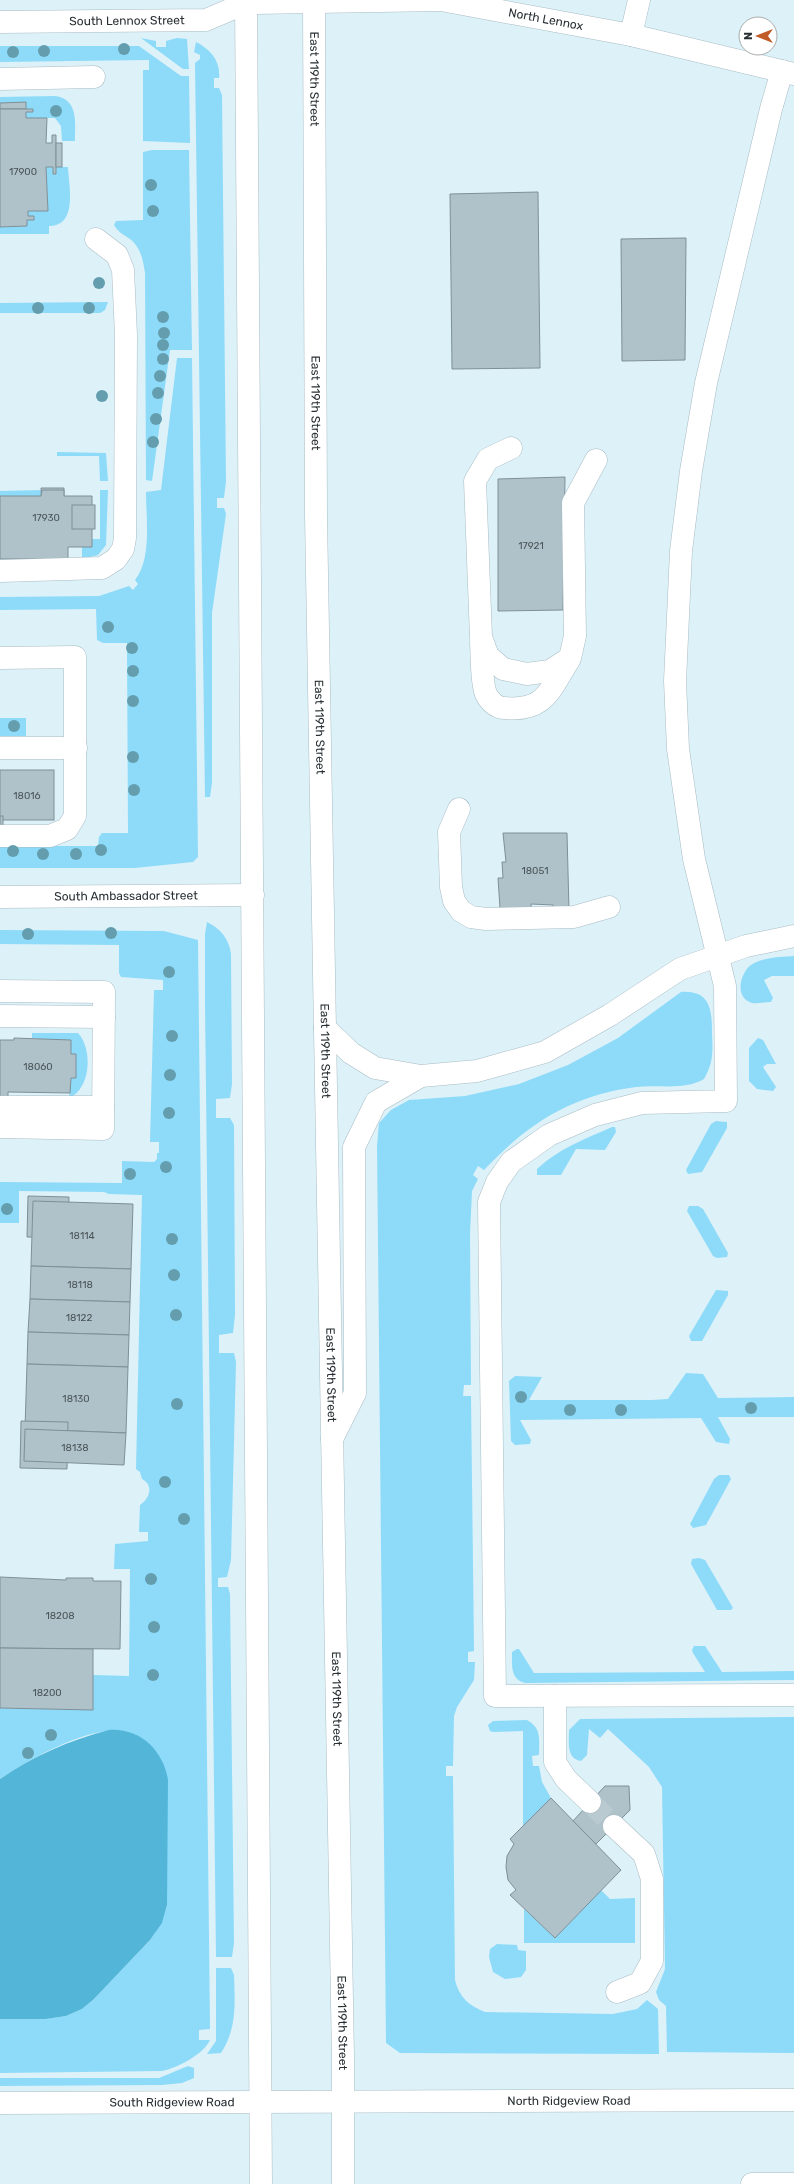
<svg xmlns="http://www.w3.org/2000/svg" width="794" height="2184" viewBox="0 0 794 2184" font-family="Rubik,sans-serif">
<rect width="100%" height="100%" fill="#ddf1f9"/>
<g fill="#8ddbf9">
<polygon points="141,38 156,41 156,47 166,47 166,41 177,38 187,39 189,69 183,69"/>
<path d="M196,42C210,49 221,61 219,78H214V88H219L222,95L226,481L224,498H217V508H224L226,514L212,613V782L210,797H205L195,63L200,59V55L194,52Z"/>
<polygon points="0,46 139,46 181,76 189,76 190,143 143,141 143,70 149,70 149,60 0,62 0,58 23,58 0,58"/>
<path d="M55,96C79,99 75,124 75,141H62L61,126L55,118H26V112H33V109H0V97Z"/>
<path d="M152,150H189L192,350H170L152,481L146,480L145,273C143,260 141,248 130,239C124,235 118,232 114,225L116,221L143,220V152Z"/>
<path d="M46,167H53V174H56V167H68C69,187 78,226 49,226V234H0V227L27,226V220H34V217L28,216V211L48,210Z"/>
<polygon points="108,302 105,310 100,313 0,313 0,303"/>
<path d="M177,358H192L198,857L193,862L135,868H0V846H98L99,837L102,833H128L127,643H103L97,640L96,609L0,610V597L99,596L129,586L133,590L138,584L135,580C152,559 146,518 146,492L161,490Z"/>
<polygon points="57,452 106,453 108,481 100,481 99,456 57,456"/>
<polygon points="42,490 41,496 0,496 0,491"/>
<polygon points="100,490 108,490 106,545 98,555 82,559 82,547 92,547 92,539 100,539"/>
<rect x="0" y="718" width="26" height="18"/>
<path d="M207,922C221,929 229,939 231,954L232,1084L230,1098L216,1099V1118H230L234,1125L235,1315L233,1333L219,1335V1353H234L236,1362L231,1560L227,1577L218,1578V1587H228L230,1594L234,1943L232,1957H216L205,1003V934Z"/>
<path d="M0,930L164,931L198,940L210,2029L199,2030V2040H210C203,2055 177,2068 162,2071L0,2073V2019H46L66,2016L82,2009L94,1999L150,1940L162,1922L167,1905L124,1732C93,1723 25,1761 0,1779V1708L93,1710V1675L129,1676L130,1569H114L115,1544L148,1541V1532H139L140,1505C150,1498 154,1485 142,1479L140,1472L136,1469L142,1195L109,1194L104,1192L19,1191V1223H0V1182L122,1183V1161L154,1162L157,1159V1153H159V1142H150L154,990H163V980L121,977L119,973V945L0,944Z"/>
<path d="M794,956V976H772L764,980L773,998L771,1002C765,1002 757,1004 752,1003C734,998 740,973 751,965C762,957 782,957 794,956Z"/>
<path d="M681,992C711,990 712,1011 712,1034C713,1052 713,1064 704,1079C683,1091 659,1084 636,1087C572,1095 527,1124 484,1170L478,1166L473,1175L478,1179L472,1191L470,1234L471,1385H464L463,1396H471L474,1651L468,1652V1662H475L474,1680L457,1707L454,1716L453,1766H446V1776H453L455,1980C459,1997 469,2006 485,2012L613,2014L637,2009L647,2000L658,2009L659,2054L400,2053L386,2043L377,1146L379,1123L391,1110L409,1100L465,1096L519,1084L568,1065L618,1038Z"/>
<path d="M32,1033H78C93,1049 91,1089 69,1098L71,1078H76V1054H71V1040H37V1038H32Z"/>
<polygon points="758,1038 763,1040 776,1064 767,1064 763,1067 776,1087 773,1091 757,1089 749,1081 749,1048"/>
<polygon points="716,1121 727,1122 727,1128 702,1172 688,1174 686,1170 711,1124"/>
<path d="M612,1127H615L616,1132L605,1150L576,1149L561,1175H537V1169C558,1149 585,1139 612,1127Z"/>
<polygon points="689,1206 698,1206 703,1209 728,1253 727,1257 717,1258 713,1256 687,1211"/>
<polygon points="716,1290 728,1291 728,1295 702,1341 691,1341 689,1336"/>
<polygon points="686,1373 703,1374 718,1398 794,1397 794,1417 718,1417 730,1439 729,1444 716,1442 701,1418 520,1420 531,1440 530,1444 515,1445 511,1441 509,1381 515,1376 542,1377 529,1400 652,1400 668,1399"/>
<polygon points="719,1475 729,1475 731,1479 706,1525 693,1528 690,1524 714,1479"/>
<polygon points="699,1558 705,1560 733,1608 731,1610 717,1610 691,1564 692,1559"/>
<path d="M694,1646H705L722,1672L794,1671V1680L526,1683C510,1680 512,1665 512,1652L517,1649H519L534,1673L705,1672L693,1653L692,1650Z"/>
<path d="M794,1717V2053L667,2052L666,2006L659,2000L656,1992L665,1969L662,1787L649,1767L608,1729L600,1738L589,1729L587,1755L581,1761C566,1759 569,1742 569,1730L580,1719Z"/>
<path d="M527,1720C542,1728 539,1740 539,1755L532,1756L533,1766H539L542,1782L551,1798L523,1826V1731L493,1732L490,1731L488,1725L493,1721Z"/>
<polygon points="601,1890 610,1899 635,1898 635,1943 524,1943 524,1909 555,1938"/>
<polygon points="497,1944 517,1945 518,1950 526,1951 526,1970 521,1977 505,1979 493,1972 489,1957 490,1949"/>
<path d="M216,1968H231L234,1975C235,2003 237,2029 221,2053L207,2054L216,2041Z"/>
<polygon points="188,2066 194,2068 194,2078 182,2083 162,2085 0,2086 0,2078 159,2078"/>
</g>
<path fill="#53b6d9" d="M109,1730C140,1728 163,1750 168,1780L167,1905L162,1923L150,1940L94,1999L82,2009L66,2016L46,2019H0V1779C33,1756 70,1740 109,1730Z"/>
<g fill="#afc2c9" stroke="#7e8f97">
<polygon points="26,102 26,109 0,109 0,103"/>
<polygon points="0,109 33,109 33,112 26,112 26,118 47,118 46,143 52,143 52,135 56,135 56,174 53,174 53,167 46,167 48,211 28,211 28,216 34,216 34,220 27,220 27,226 0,227"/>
<rect x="56" y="143" width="6" height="24"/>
<polygon points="538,192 540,368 452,369 450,194"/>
<polygon points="686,238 685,360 622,361 621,239"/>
<polygon points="565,477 563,610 498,611 498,479"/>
<polygon points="41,488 64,488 64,512 42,512"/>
<polygon points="42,490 64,490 64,496 92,496 92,547 68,547 68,559 0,559 0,496 41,496"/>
<rect x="72" y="505" width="23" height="24"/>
<rect x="0" y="770" width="54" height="50"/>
<rect x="0" y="816" width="3" height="11"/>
<polygon points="503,833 567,833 569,910 553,911 553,905 531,904 531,909 500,908 498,878 503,878 502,862 506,862"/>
<polygon points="14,1038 71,1040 71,1054 76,1054 76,1078 71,1078 70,1093 8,1092 8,1099 0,1099 0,1040 14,1040"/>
<polygon points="28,1196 69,1197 68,1238 27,1237"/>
<polygon points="33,1201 133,1204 131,1269 31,1266"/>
<polygon points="31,1266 131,1269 130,1302 30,1299"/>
<polygon points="30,1299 130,1302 129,1335 28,1332"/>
<polygon points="28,1332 129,1335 128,1367 27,1364"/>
<polygon points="27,1364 128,1367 126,1433 25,1429"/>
<polygon points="21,1421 68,1422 67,1469 20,1468"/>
<polygon points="25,1429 126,1433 124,1465 24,1461"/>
<polygon points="0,1577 66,1580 66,1578 93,1578 93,1581 121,1581 120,1649 0,1648"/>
<polygon points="0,1648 93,1649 93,1710 0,1708"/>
<polygon points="605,1786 629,1786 630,1810 596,1844 573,1821"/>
<polygon points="551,1798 621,1870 555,1938 510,1895 516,1890 508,1880 506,1867 507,1856 514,1844 510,1839"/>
</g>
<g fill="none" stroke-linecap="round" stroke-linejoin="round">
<polyline stroke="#b9cad1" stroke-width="22" stroke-dasharray="22 11" stroke-linecap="butt" points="590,1802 614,1826"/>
<defs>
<g id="minor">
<path id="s1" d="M0,22L206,20L246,3L441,0L631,35L794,74"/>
<polyline points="631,35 639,0"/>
<polyline points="782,71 771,109 706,383 691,471 681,551 675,681 678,749 694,859 725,986 726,1101 642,1103 595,1115 549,1135 511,1162 497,1182 489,1202 495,1696 794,1695"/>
<polyline points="0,79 94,77"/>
<polyline points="511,448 488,459 475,481 481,637 488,656 503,669 527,674 550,671 570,658 575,636 573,503 596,460"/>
<polyline points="0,571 102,568 116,559 123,549 125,538 126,335 123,270 117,255 96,239"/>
<path d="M481,642C482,658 481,676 485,691C487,699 496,708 504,708C545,712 550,690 569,660"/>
<polyline points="0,658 75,657 75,816 67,829 50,836 0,836"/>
<polyline points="0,748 76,748"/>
<polyline points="459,809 449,832 451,887 454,901 461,911 471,917 486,919 574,917 609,907"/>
<path id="s2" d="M0,897L253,895"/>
<polyline points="0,991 104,992 103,1129 0,1127"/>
<polyline points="0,1016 104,1017"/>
<polyline points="325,1028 351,1053 375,1068 421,1076 477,1071 545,1052 610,1015 680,969 746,946 794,936"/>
<polyline points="0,1107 103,1107"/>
<polyline points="332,1439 355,1393 354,1147 376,1102 421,1076"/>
<polyline points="555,1696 555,1762 566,1779 590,1802"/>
<polyline points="614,1826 644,1854 652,1879 652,1961 640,1983 617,1992"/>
</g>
<g id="major">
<polyline points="246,0 261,2184"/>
<path id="s3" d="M314,0L316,516L343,2058V2184"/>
<path id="s4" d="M0,2103L794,2100"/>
<polyline points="752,2184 794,2184"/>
</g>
</defs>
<use href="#minor" stroke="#a9bcc4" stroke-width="23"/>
<use href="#major" stroke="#a9bcc4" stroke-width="23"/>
<use href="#minor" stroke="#fff" stroke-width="22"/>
<use href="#major" stroke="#fff" stroke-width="22"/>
</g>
<g fill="#639dae">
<circle cx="124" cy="49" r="6"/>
<circle cx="44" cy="51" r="6"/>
<circle cx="13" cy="52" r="6"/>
<circle cx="56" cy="111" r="6"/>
<circle cx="151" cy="185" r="6"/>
<circle cx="153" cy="211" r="6"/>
<circle cx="99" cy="283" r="6"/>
<circle cx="38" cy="308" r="6"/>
<circle cx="89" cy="308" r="6"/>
<circle cx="163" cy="317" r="6"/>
<circle cx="164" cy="333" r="6"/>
<circle cx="163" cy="345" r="6"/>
<circle cx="163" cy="359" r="6"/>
<circle cx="160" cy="376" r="6"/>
<circle cx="158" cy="393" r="6"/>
<circle cx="102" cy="396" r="6"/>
<circle cx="156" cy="419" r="6"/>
<circle cx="153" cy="442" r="6"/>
<circle cx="108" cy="627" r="6"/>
<circle cx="132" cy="648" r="6"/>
<circle cx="133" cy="671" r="6"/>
<circle cx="133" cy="701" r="6"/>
<circle cx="14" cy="726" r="6"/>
<circle cx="133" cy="757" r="6"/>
<circle cx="134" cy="790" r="6"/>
<circle cx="101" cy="850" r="6"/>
<circle cx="13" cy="851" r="6"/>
<circle cx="43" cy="854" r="6"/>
<circle cx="76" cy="854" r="6"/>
<circle cx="111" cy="933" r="6"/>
<circle cx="28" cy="934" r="6"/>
<circle cx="169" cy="972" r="6"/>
<circle cx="172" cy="1036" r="6"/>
<circle cx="170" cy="1075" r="6"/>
<circle cx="169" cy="1113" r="6"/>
<circle cx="166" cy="1167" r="6"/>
<circle cx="130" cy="1174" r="6"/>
<circle cx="7" cy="1209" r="6"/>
<circle cx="172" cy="1239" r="6"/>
<circle cx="174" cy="1275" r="6"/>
<circle cx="176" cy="1315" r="6"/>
<circle cx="521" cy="1397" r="6"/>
<circle cx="177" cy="1404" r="6"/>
<circle cx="751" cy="1408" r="6"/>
<circle cx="570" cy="1410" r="6"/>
<circle cx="621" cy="1410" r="6"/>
<circle cx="165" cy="1482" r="6"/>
<circle cx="184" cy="1519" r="6"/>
<circle cx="151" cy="1579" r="6"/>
<circle cx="154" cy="1627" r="6"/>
<circle cx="153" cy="1675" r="6"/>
<circle cx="51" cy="1735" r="6"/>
<circle cx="28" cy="1753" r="6"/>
</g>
<g text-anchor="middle" stroke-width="3" stroke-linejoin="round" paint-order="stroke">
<g font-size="10" fill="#4a5458">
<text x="23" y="175">17900</text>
<text x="46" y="521">17930</text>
<text x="531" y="549">17921</text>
<text x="27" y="799">18016</text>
<text x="535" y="874">18051</text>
<text x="38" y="1070">18060</text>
<text x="82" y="1239">18114</text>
<text x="80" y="1288">18118</text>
<text x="79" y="1321">18122</text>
<text x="76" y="1402">18130</text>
<text x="75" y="1451">18138</text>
<text x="60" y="1619">18208</text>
<text x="47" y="1696">18200</text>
</g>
<g font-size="12" fill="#293033" stroke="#fff">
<text dy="4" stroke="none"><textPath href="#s1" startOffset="551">North Lennox</textPath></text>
<text dy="4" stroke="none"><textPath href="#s1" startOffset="127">South Lennox Street</textPath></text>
<text dy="4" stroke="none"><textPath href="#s3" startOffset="79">East 119th Street</textPath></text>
<text dy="4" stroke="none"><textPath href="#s3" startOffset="403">East 119th Street</textPath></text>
<text dy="4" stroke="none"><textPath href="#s3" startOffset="727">East 119th Street</textPath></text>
<text dy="4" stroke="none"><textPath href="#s2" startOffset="126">South Ambassador Street</textPath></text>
<text dy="4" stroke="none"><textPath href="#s3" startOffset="1051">East 119th Street</textPath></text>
<text dy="4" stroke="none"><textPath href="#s3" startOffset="1375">East 119th Street</textPath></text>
<text dy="4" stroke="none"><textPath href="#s3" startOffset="1699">East 119th Street</textPath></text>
<text dy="4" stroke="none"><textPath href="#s3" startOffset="2023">East 119th Street</textPath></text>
<text dy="4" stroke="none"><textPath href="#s4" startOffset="569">North Ridgeview Road</textPath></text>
<text dy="4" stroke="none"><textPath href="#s4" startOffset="172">South Ridgeview Road</textPath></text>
</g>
</g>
<g transform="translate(758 36) rotate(270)"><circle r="19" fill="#ffffff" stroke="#a9acad"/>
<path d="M0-3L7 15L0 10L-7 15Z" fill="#c15c29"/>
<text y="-6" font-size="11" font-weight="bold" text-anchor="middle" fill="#293033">N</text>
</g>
</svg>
